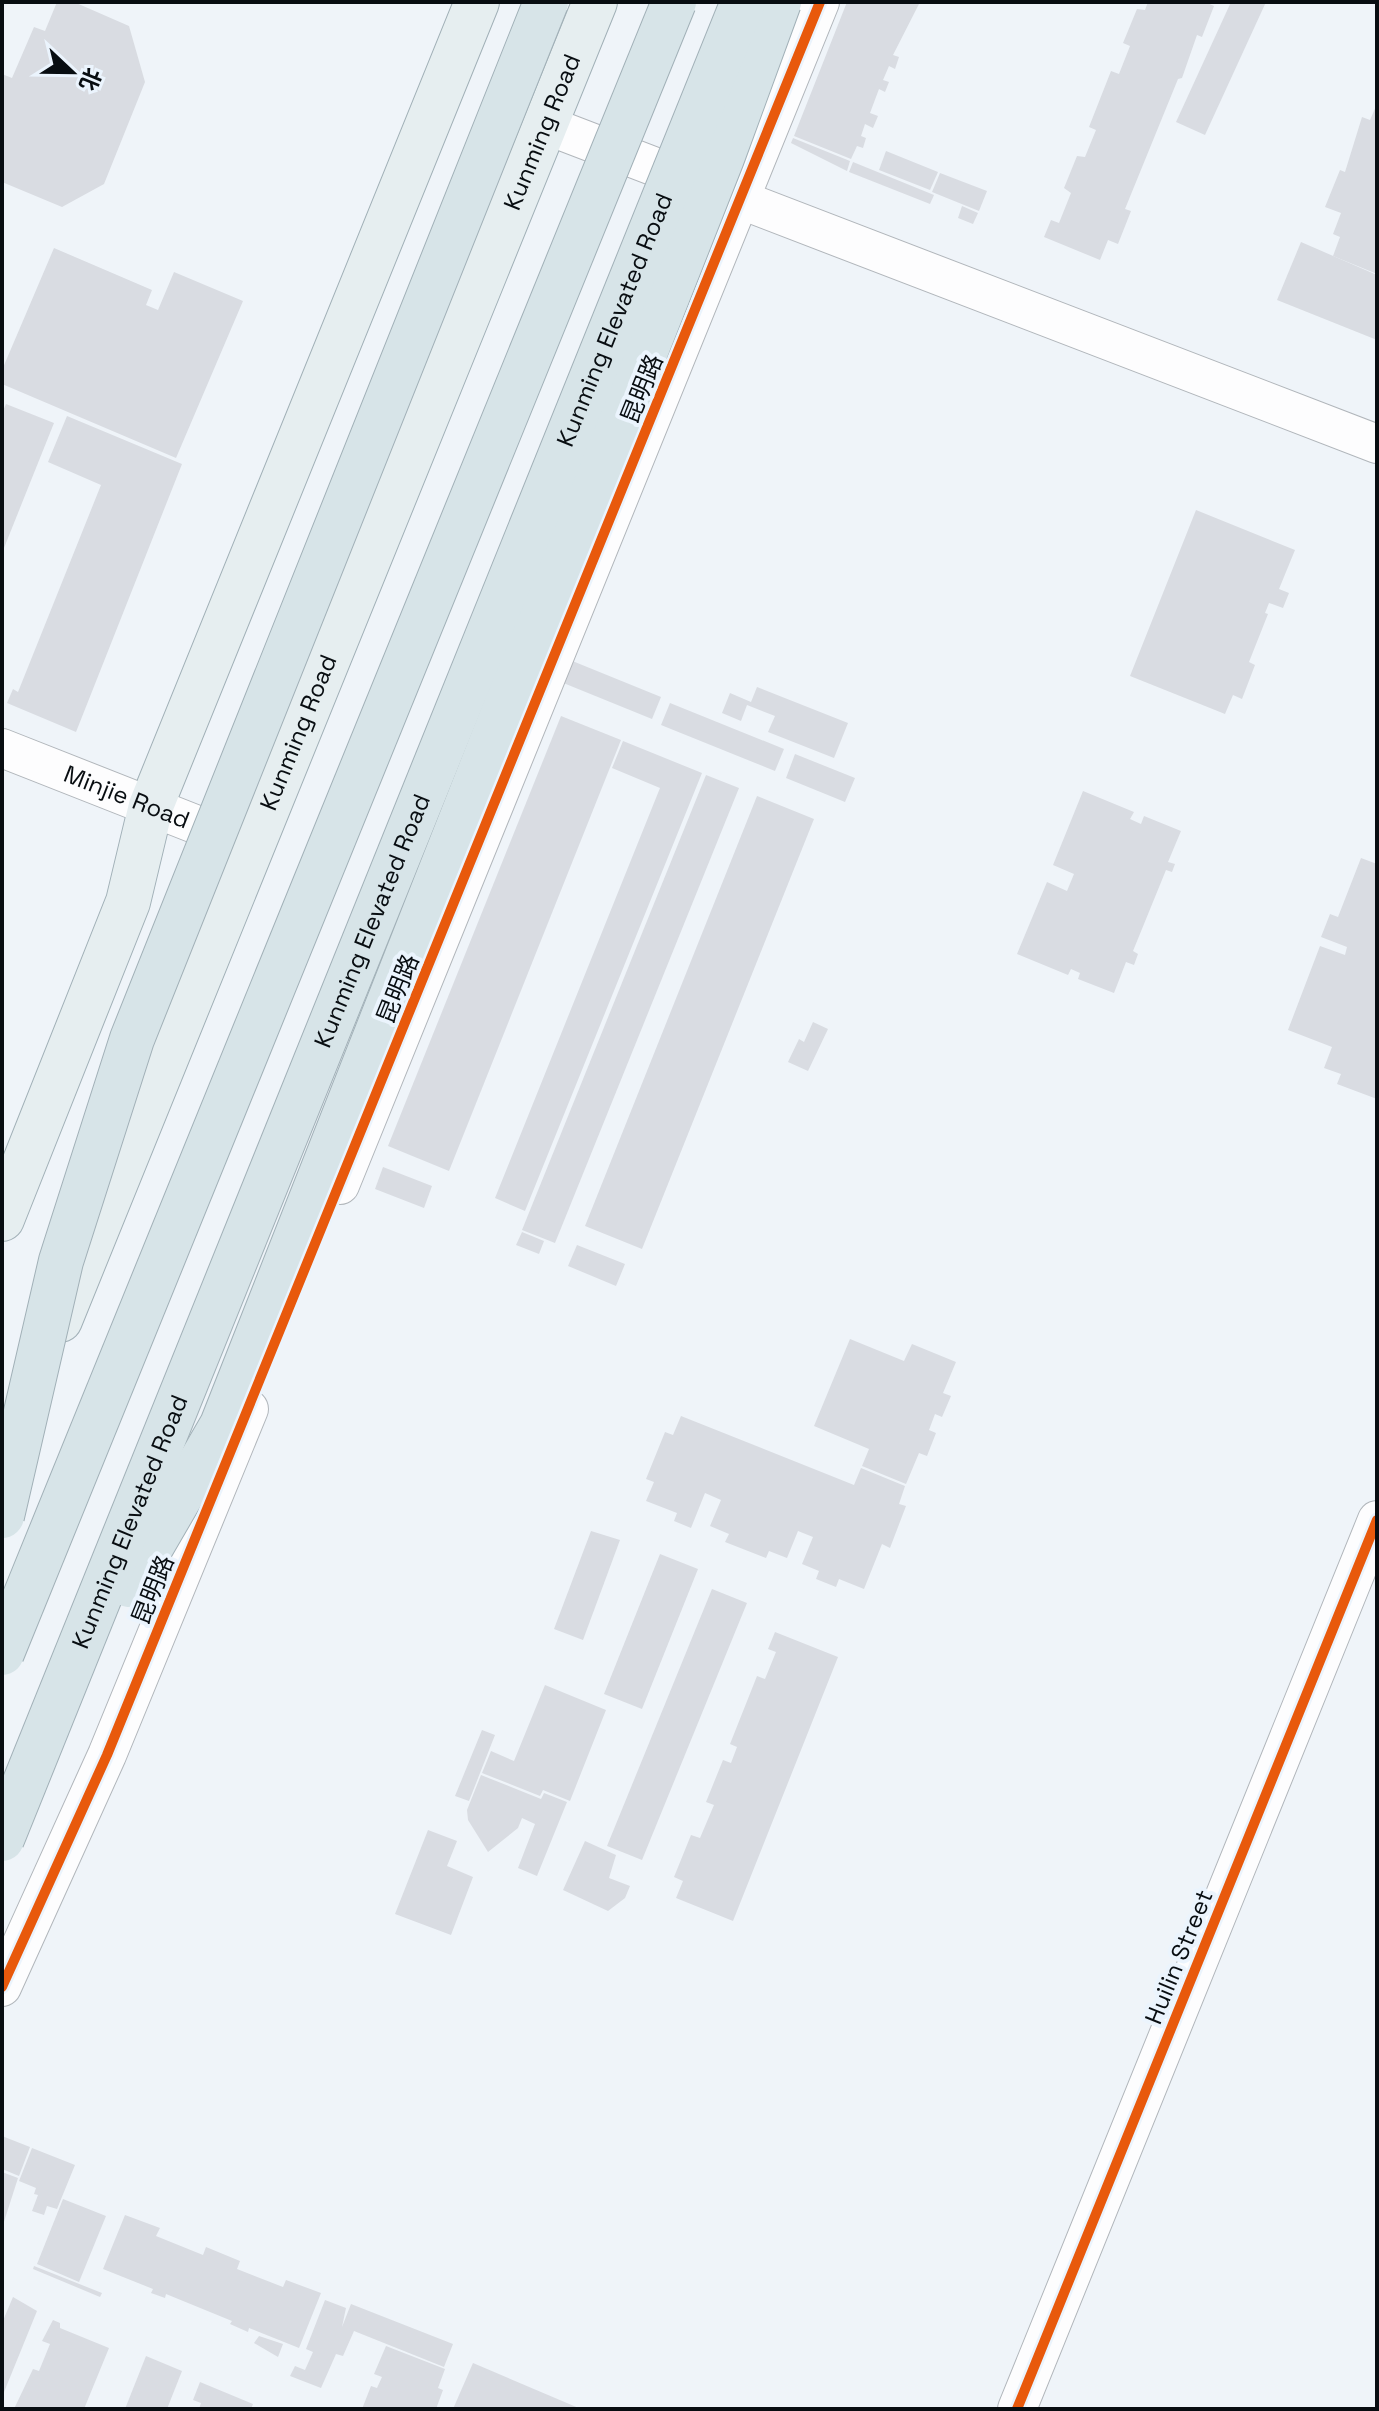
<svg xmlns="http://www.w3.org/2000/svg" width="1379" height="2411" viewBox="0 0 1379 2411" font-family="'Space Grotesk','Noto Sans SC',sans-serif">
<rect width="100%" height="100%" fill="#eff4f9"/>
<g fill="#d9dce2">
<polygon points="57,2 74,2 129,26 145,82 104,184 62,207 2,182 2,74 12,78 34,27 45,31"/>
<polygon points="847,2 920,2 893,55 899,57 895,69 889,66 883,80 889,82 885,92 879,89 870,113 878,116 873,128 865,124 861,136 866,138 863,148 857,146 851,159 794,136"/>
<polygon points="1148,2 1205,2 1214,6 1202,37 1197,35 1182,78 1178,79 1125,209 1131,211 1118,244 1108,240 1100,260 1044,237 1051,220 1059,223 1071,193 1064,188 1077,156 1085,157 1096,130 1089,127 1111,71 1119,74 1130,46 1123,43 1137,9 1145,10"/>
<polygon points="1231,2 1266,2 1205,135 1176,122"/>
<polygon points="1377,104 1377,274 1333,256 1340,237 1333,234 1341,213 1325,207 1340,170 1345,172 1362,117 1370,120"/>
<polygon points="793,138 850,161 847,171 791,143"/>
<polygon points="886,151 938,172 930,190 879,170"/>
<polygon points="853,162 934,195 930,204 849,172"/>
<polygon points="940,173 987,191 979,211 932,192"/>
<polygon points="962,206 978,213 973,224 958,218"/>
<polygon points="1301,242 1377,275 1377,340 1277,300"/>
<polygon points="54,248 152,290 146,305 158,310 174,272 243,301 176,458 2,384 2,370"/>
<polygon points="6,404 54,423 2,553 2,413"/>
<polygon points="67,416 182,464 76,732 7,703 13,689 18,692 101,485 48,462"/>
<polygon points="1196,510 1295,550 1279,589 1289,593 1283,608 1269,603 1265,613 1268,614 1249,662 1255,665 1242,699 1233,695 1225,714 1130,676"/>
<polygon points="565,658 661,697 652,719 556,680"/>
<polygon points="757,687 848,723 834,758 768,732 775,716 747,705 741,721 722,713 730,693 751,702"/>
<polygon points="670,703 784,749 775,771 661,725"/>
<polygon points="561,716 621,740 449,1171 388,1146"/>
<polygon points="623,741 702,773 525,1211 495,1198 660,788 612,768"/>
<polygon points="795,754 855,778 845,802 786,778"/>
<polygon points="706,775 739,788 555,1243 522,1230"/>
<polygon points="1083,791 1134,812 1130,819 1141,824 1144,816 1181,831 1168,862 1175,864 1172,872 1166,870 1133,951 1138,954 1134,965 1126,962 1114,993 1078,979 1080,973 1071,969 1068,975 1017,954 1047,882 1067,891 1074,874 1053,865"/>
<polygon points="757,796 814,819 642,1249 585,1226"/>
<polygon points="1361,858 1377,864 1377,1099 1337,1084 1341,1074 1324,1068 1332,1047 1288,1030 1320,946 1345,955 1347,947 1321,937 1330,914 1338,917"/>
<polygon points="813,1022 828,1029 808,1071 788,1062 799,1039 804,1042"/>
<polygon points="383,1167 432,1186 424,1208 375,1189"/>
<polygon points="522,1232 544,1241 539,1254 516,1245"/>
<polygon points="577,1245 625,1264 616,1286 568,1266"/>
<polygon points="850,1339 904,1361 912,1344 956,1362 943,1393 951,1396 942,1417 935,1414 929,1430 936,1433 927,1456 919,1453 906,1484 862,1466 869,1449 814,1426"/>
<polygon points="681,1416 854,1485 861,1468 905,1486 899,1504 906,1506 890,1548 882,1544 864,1589 839,1579 836,1587 816,1579 819,1571 802,1564 813,1537 798,1531 787,1558 769,1551 766,1558 725,1542 729,1534 710,1526 721,1500 705,1493 691,1528 674,1521 677,1513 646,1501 654,1482 646,1479 665,1432 673,1435"/>
<polygon points="591,1531 620,1540 583,1640 554,1629"/>
<polygon points="660,1554 698,1569 642,1709 604,1694"/>
<polygon points="712,1589 747,1603 642,1860 607,1846"/>
<polygon points="775,1632 838,1657 733,1921 676,1898 683,1881 674,1877 691,1835 700,1838 714,1805 706,1802 723,1760 731,1763 737,1747 730,1744 757,1676 765,1679 776,1652 768,1649"/>
<polygon points="545,1685 606,1710 570,1801 543,1790 540,1796 482,1773 491,1751 514,1761"/>
<polygon points="482,1730 495,1735 469,1801 455,1796"/>
<polygon points="481,1775 541,1799 544,1793 567,1802 537,1876 518,1868 535,1824 522,1818 518,1828 488,1852 468,1820 467,1810"/>
<polygon points="428,1830 457,1841 447,1866 473,1877 451,1935 395,1914"/>
<polygon points="585,1841 616,1855 609,1878 630,1886 625,1898 608,1911 563,1890"/>
<polygon points="2,2136 30,2147 19,2176 2,2169"/>
<polygon points="32,2148 75,2165 57,2209 47,2206 44,2215 32,2211 38,2195 34,2194 36,2188 19,2181"/>
<polygon points="2,2172 18,2178 2,2228"/>
<polygon points="63,2199 106,2216 79,2282 37,2264"/>
<polygon points="125,2215 160,2228 156,2236 203,2255 206,2247 240,2261 237,2269 283,2287 286,2280 321,2293 299,2348 249,2328 248,2332 230,2324 232,2321 166,2294 165,2298 151,2293 153,2289 103,2269"/>
<polygon points="34,2266 102,2293 100,2297 33,2269"/>
<polygon points="13,2297 37,2311 2,2397 2,2323"/>
<polygon points="325,2300 346,2308 342,2327 351,2304 453,2344 444,2367 354,2331 343,2356 336,2354 321,2388 290,2376 295,2366 305,2370 313,2352 306,2349"/>
<polygon points="53,2320 60,2323 60,2328 109,2348 84,2409 14,2409 33,2369 39,2371 50,2344 42,2341"/>
<polygon points="259,2336 283,2344 278,2357 254,2343"/>
<polygon points="386,2346 445,2369 438,2388 443,2390 436,2409 362,2409 371,2386 377,2388 382,2377 374,2374"/>
<polygon points="146,2356 182,2371 167,2409 125,2409"/>
<polygon points="473,2363 581,2409 453,2409"/>
<polygon points="200,2382 253,2404 251,2409 199,2409 201,2403 193,2400"/>
</g>
<g fill="none" stroke-linecap="round" stroke-linejoin="round">
<defs>
<g id="minor">
<polyline points="546,125 1377,444"/>
<path id="s1" d="M2,748L243,843"/>
<polyline points="340,1185 820,2"/>
<polyline points="2,1987 107,1755 249,1409"/>
<polyline points="1017,2409 1377,1520"/>
</g>
<g id="major">
<polyline points="2,1219 128,902 151,806 477,2"/>
<path id="s2" d="M60,1320L595,2"/>
</g>
</defs>
<use href="#minor" stroke="#b1b6bb" stroke-width="40"/>
<use href="#major" stroke="#a1b0b7" stroke-width="46"/>
<use href="#minor" stroke="#fdfdfe" stroke-width="38"/>
<use href="#major" stroke="#e6eef0" stroke-width="44"/>
<defs>
<g id="highway-bridge">
<polyline points="2,1516 61,1261 132,1039 546,2"/>
<polyline points="129,1585 222,1425 722,158 779,2"/>
<polyline points="2,1653 674,2"/>
<path id="s3" d="M2,1839L743,2"/>
</g>
</defs>
<use href="#highway-bridge" stroke="#a1b0b7" stroke-width="46" stroke-linecap="butt"/>
<use href="#highway-bridge" stroke="#d7e4e8" stroke-width="44"/>
<defs>
<g id="cycleway">
<polyline points="2,1987 107,1755 820,2"/>
<polyline points="1017,2409 1377,1520"/>
</g>
</defs>
<use href="#cycleway" stroke="#ebf4fd" stroke-width="15"/>
<use href="#cycleway" stroke="#e8590c" stroke-width="10"/>
</g>
<g text-anchor="middle" stroke-width="8" stroke-linejoin="round" paint-order="stroke">
<g font-size="24" fill="#080d11" stroke="#ebf4fd">
<text dy="8" stroke="none"><textPath href="#s2" startOffset="1282">Kunming Road</textPath></text>
<text dy="8" stroke="none"><textPath href="#s3" startOffset="1638">Kunming Elevated Road</textPath></text>
<text transform="translate(642 389) rotate(-68)" y="8">昆明路</text>
<text dy="8" stroke="none"><textPath href="#s2" startOffset="634">Kunming Road</textPath></text>
<text dy="8" stroke="none"><textPath href="#s1" startOffset="134">Minjie Road</textPath></text>
<text dy="8" stroke="none"><textPath href="#s3" startOffset="990">Kunming Elevated Road</textPath></text>
<text transform="translate(398 989) rotate(-68)" y="8">昆明路</text>
<text dy="8" stroke="none"><textPath href="#s3" startOffset="342">Kunming Elevated Road</textPath></text>
<text transform="translate(153 1590) rotate(-68)" y="8">昆明路</text>
<text transform="translate(1179 1957) rotate(-68)" y="8">Huilin Street</text>
</g>
</g>
<rect width="1379" height="2411" fill="none" stroke="#080d11" stroke-width="8"/>
<g transform="translate(72 72) rotate(112)" stroke="#ebf4fd" stroke-width="6" paint-order="stroke">
<path d="M0-6L14 30L0 20L-14 30Z" fill="#080d11"/>
<text y="-12" font-size="22" font-weight="bold" text-anchor="middle" fill="#080d11">北</text>
</g>
</svg>
